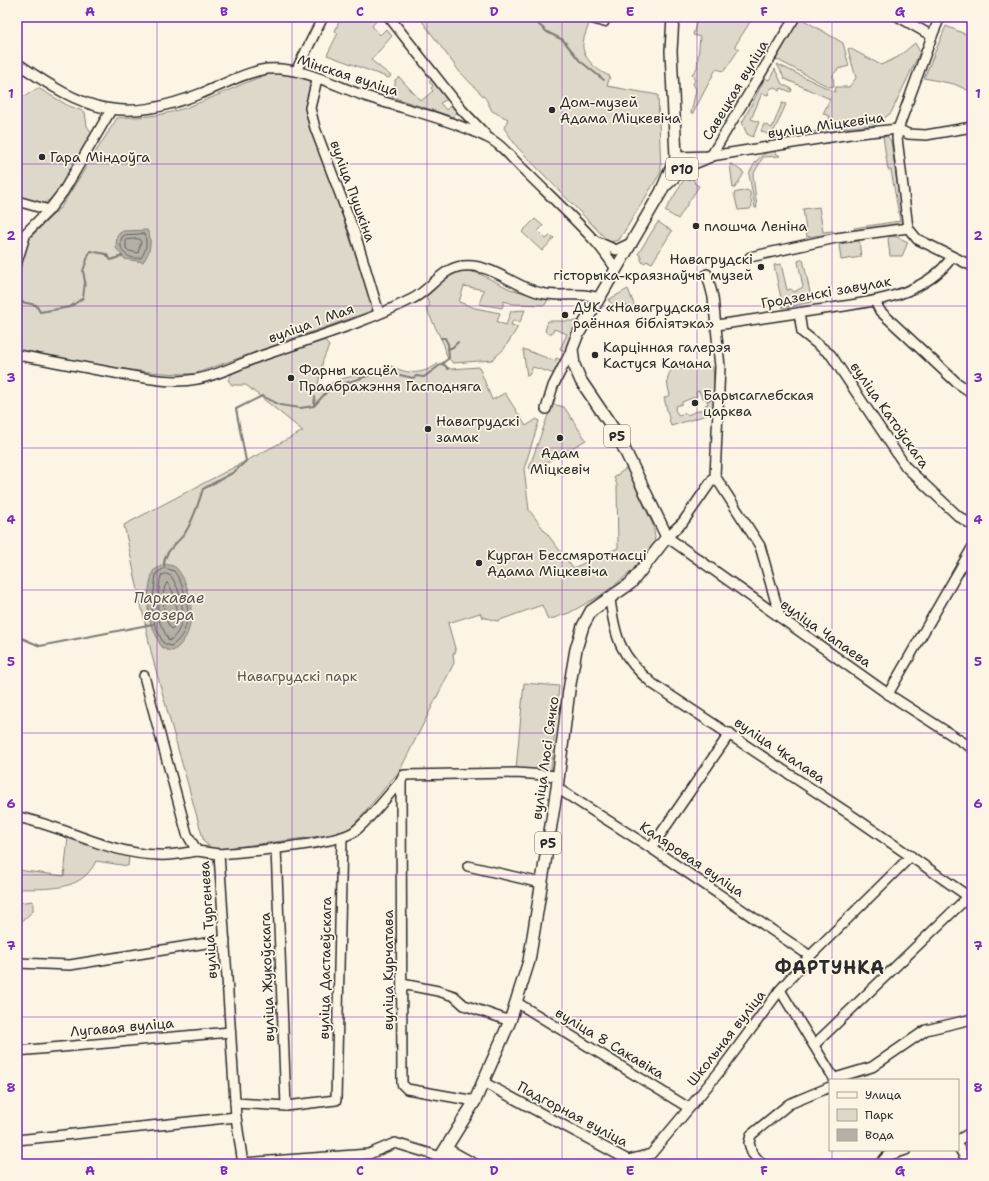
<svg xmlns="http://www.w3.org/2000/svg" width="989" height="1181" viewBox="0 0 989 1181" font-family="'Shantell Sans',sans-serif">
<rect width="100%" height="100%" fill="#fcf5e5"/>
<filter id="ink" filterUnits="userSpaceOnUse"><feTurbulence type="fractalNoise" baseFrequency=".025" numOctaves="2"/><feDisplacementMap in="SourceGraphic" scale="8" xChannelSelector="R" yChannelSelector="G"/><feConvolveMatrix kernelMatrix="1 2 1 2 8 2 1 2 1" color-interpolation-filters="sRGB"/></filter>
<g filter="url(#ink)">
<g fill="#ded8ca" stroke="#84827a">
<polygon points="341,17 374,17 377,20 372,26 380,35 386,29 392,36 371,60 391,76 389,78 327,55 338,33 335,31"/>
<path d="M419,17H575L590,21C588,28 584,35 583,43C581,57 598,72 610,76L607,86L658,95L661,172L619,240L609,242L517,147L504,128L508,119L492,111L486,99L459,71Z"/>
<polygon points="698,17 753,17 735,46 739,49 724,71 716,69 693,113 691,113 696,90 693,83 695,81 692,74 697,68 700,37 693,35"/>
<polygon points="802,19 843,43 849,66 838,69 833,75 834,86 829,87 776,59 797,22"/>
<polygon points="946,26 972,37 972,92 954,84 924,78"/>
<polygon points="915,43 920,52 891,113 875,125 842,128 842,131 772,142 773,138 824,130 830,116 823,114 830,99 785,79 777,64 835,92 836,87 849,87 856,78 848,49 849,48 881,65 898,57"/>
<polygon points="775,69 782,84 792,89 791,92 781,88 780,91 774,87 770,89 768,95 762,93 751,119 759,122 753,137 747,134 742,123 765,78 769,80"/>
<path d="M271,73H286L311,80L307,107L313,128L374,310L194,374C134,374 76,362 17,350V279L29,239L61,207L117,118C131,117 145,117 158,115C197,108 233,86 271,73Z"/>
<polygon points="399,77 421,101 433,91 431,88 433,86 429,82 433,78 448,99 440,103 446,110 452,104 458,111 453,117 392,97 395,90 395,80"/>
<path d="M38,88L67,105L85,112L87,126L92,133C82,151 61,198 42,204L17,197V96H25Z"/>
<polygon points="782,103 786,104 775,129 769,135 761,131 764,124 772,128"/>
<polygon points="883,136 888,137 891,141 903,222 900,224 856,230 854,228 900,221 891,170 888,170"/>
<path d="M773,151L780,156L763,157L753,175L757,208H755L749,174C755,162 760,153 773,151Z"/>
<polygon points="730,164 732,164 744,173 735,188 733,188"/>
<polygon points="685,178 688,180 693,178 695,184 699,186 678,219 665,211"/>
<polygon points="747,190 750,192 752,206 750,209 738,210 734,193"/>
<polygon points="819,207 823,232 833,231 834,233 807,237 803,209"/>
<polygon points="535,219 543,226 538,231 546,239 551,235 554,238 542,251 522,232"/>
<polygon points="658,222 672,231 652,263 648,261 643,263 641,260 641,256 638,254"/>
<polygon points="890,236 897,237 908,242 902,256 890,256 888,239"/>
<polygon points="859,241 861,257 841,260 839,244"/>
<polygon points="803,259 812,302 783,308 774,265 781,264 787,290 791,289 794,292 803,287 798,261"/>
<polygon points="465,270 480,274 510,289 547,299 547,301 545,305 513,304 504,301 502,308 479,304 484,290 464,286 459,302 475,308 500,313 497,322 506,325 511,311 525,310 520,322 513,320 511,325 518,327 504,349 492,360 453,363 447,357 444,345 426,308 430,306 425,295 448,273"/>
<polygon points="628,289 635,307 629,312 626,305 618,309 608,300"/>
<polygon points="548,321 578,321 565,351 560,349 567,334 554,329 552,333 548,333 545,331"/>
<path d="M324,340L329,346L323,360L317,390L338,380L391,366C409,375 422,375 439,363L451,369L479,367L492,400L505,393L526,426L537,419L539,421L524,469L529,510L573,568L618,548L617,485L614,477L627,468L653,525L655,537L653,549L645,561L603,594L569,613L548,620L542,605L497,621L482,617L480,613L448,623L456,652L453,654L454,663L400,770L351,828L335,834L214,850L204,842L152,656L124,525L303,431L246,385H232L228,380L235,369Z"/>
<polygon points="523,349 555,361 556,358 561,360 555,374 533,367 529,375 527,376"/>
<path d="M713,367L715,397L706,400L705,397L702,398L699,391L696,392L697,396L682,402V404L676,406L675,410L679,416L686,413L687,415L706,408L705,405L708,404L707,401L715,399L716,412L671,426L664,398L670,395C667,384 665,377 673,368Z"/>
<polygon points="552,404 564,407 586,440 533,470 529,468"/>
<polygon points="524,683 559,686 551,773 516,769"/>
<path d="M68,837L129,857L128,866L96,861C81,893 47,888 17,889V870L64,876Z"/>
<polygon points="33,901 33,911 17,926 17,903"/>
</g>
<g fill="#b4b0a5" stroke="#7d7b74">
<path d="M147,230C153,240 150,253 143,262L125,259L116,248L117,235L123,231Z"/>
<path d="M164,564C167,565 172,565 175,567C179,570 182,576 184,580C194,602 196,636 173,651C161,650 160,645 156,635C155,632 153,630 152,627C145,611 148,588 153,571Z"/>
</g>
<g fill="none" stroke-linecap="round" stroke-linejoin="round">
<g stroke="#62605c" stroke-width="1">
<path d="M144,234C148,241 146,251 141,258C127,260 117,250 122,237L125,235Z"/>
<polygon points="139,239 141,242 138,253 129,251 126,248 126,240"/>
<path d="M165,568L174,571C189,591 196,631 171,646L163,643L155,625L152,608L156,574Z"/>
<path d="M166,574L171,576C183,594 190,627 169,641L160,623L158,614V599L160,580L161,576Z"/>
<path d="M167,583C176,591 181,619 172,629C163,622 160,590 167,583Z"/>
</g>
<g stroke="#7d7b74" stroke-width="2">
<polyline points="534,17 535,21 547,32 563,40 580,61 604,80"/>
<polyline points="17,301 36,305 40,312 70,307 83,298 85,282 83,271 90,251 106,254 111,260 122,256"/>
<polyline points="441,338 445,338 448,344 449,358 443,363"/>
<polyline points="448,349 453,347 458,342"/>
<polyline points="314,405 315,397"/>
<path d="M164,566C163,552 178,543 185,533C194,519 198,504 203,489L234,472L246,461L236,409L262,396L280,405L300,408L314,406L330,388L383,371L413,378L416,376L424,377L443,363L448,369"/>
<polyline points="17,636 40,646 153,624"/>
</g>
<defs>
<g id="minor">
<polyline points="389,17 462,110 486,135"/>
<polyline points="588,17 604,22"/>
<polyline points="899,17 932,36"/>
<path d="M17,63C86,111 121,125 202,93C223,85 245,72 267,69C299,66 332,84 362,95C403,109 447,118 486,137C501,143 513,160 525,171C547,193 571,215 593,239C602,248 609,259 616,269"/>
<polyline points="296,71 323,17"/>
<polyline points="317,79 310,108 315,128 355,234 379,313"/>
<polyline points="711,156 795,17"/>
<polyline points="676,157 711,156 850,134 898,129 908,134 926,135 972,127"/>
<polyline points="17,201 49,210"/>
<polyline points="908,228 897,138 898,129 932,36 940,17"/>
<polyline points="908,228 917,239 972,266"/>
<polyline points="596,241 616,250 631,243"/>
<polyline points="750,257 836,238 908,228"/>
<polyline points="17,262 26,233 49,210 63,192 111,110"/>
<polyline points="707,274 713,297 720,367 715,476 683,522 667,537 888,694 972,748"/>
<polyline points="875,301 880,311 956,382 972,393"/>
<polyline points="799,313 802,332 831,355 906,467 958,516 972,525"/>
<path d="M717,325C750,320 783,315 817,310C863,303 923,299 952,257"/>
<path d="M17,355C52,361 86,368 121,374C146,378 172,384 197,379C221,375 244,361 267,354C316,337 366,322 412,299C431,290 441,268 463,266C491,263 515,287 541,293C560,298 581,291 599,298"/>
<polyline points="546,409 553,386 572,349"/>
<polyline points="715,476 760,546 780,617"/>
<path d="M610,599C615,639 621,657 653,684L854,817L972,899"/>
<polyline points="144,676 187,834 197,851 219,854 236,1117 243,1164"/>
<polyline points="888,694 972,548"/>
<polyline points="401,781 402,1084 407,1089 475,1101"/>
<polyline points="557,788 651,848 810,956"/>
<path d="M17,817C65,826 108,854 158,855C171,856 184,853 197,851"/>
<polyline points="276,848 286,1106"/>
<polyline points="651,848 730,733"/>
<path d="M219,854C243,852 339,844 355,831C370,819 387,796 401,781L404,775L516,773L559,776"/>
<polyline points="468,866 541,883"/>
<polyline points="17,963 70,965 225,940"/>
<polyline points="402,984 438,991 454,996 464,1005 510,1021"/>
<polyline points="780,990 835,1080"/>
<polyline points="516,1002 689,1108"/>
<polyline points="814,1045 972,893"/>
<polyline points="17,1051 230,1032"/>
<polyline points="835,1078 872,1067 926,1030 972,1019"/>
<polyline points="483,1082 628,1160 651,1154 720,1071 780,990 810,956 911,856"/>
<polyline points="235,1103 286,1106 336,1100 342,837"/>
<polyline points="17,1140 236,1117"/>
<polyline points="958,1140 972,1132"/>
<polyline points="958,1146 969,1164"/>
<polyline points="446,1148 475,1164"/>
<polyline points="446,1148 452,1164"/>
<polyline points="242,1163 369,1154 395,1143 441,1157"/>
<polyline points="762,1164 752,1153 749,1143 751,1135 789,1104 830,1087"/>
<polyline points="880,1164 887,1156 906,1150"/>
</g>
<g id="major">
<polyline points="667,184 684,167 711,156"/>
<polyline points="436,1164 475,1101 483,1082 510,1021 529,961 557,788 569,690 576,649 583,626 591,611 631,583 667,537 617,434 581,381 574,365 572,349 577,336 661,192 676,157 671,51 673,17"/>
</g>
</defs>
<use href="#minor" stroke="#2b2b2b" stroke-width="12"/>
<use href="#major" stroke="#2b2b2b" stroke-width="14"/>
<use href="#minor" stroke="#fcf5e5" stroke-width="9"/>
<use href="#major" stroke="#fcf5e5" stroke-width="11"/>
</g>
</g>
<path fill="none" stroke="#7b2cbf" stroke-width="1" stroke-opacity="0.55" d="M157,17V1164M292,17V1164M427,17V1164M562,17V1164M697,17V1164M832,17V1080M17,164H972M17,306H972M17,448H972M17,590H972M17,733H972M17,875H972M17,1017H972M832,1150V1164"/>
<g fill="#2b2b2b" stroke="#fcf5e5" stroke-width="1.5">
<circle cx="552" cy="110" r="4"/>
<circle cx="42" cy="157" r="4"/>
<circle cx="696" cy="226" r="4"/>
<circle cx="761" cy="267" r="4"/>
<circle cx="565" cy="315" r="4"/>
<circle cx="595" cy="355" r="4"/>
<circle cx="291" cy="378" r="4"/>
<circle cx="695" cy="403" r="4"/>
<circle cx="428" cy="429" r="4"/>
<circle cx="560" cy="438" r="4"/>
<circle cx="479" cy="563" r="4"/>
</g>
<g text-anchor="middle" stroke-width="3.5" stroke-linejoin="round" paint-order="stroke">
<g fill="#fcf5e5" stroke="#6a6863" stroke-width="1">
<rect x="666" y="158" width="32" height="22" rx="3"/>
<rect x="604" y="425" width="26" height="22" rx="3"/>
<rect x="535" y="832" width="26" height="22" rx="3"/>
</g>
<g font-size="13" font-weight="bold" fill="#2b2b2b">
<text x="682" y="174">Р10</text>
<text x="617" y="441">Р5</text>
<text x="548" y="848">Р5</text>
</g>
<g font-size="14" fill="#2b2b2b" stroke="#fcf5e5">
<text transform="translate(348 75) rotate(18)" y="5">Мінская вуліца</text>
<text transform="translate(735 90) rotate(-59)" y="5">Савецкая вуліца</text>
<text transform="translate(826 125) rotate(-8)" y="5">вуліца Міцкевіча</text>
<text transform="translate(353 191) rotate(70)" y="5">вуліца Пушкіна</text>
<text transform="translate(826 292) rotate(-10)" y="5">Гродзенскі завулак</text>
<text transform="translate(311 323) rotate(-20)" y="5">вуліца 1 Мая</text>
<text transform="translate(890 415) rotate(55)" y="5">вуліца Катоўскага</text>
<text transform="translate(826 633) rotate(35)" y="5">вуліца Чапаева</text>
<text transform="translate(780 750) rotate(34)" y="5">вуліца Чкалава</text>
<text transform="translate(545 758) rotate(-82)" y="5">вуліца Люсі Сячко</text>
<text transform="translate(692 859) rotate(34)" y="5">Каляровая вуліца</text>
<text transform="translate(208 920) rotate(-94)" y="5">вуліца Тургенева</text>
<text transform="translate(325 968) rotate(-89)" y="5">вуліца Дастаеўскага</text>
<text transform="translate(388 970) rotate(-90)" y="5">вуліца Курчатава</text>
<text transform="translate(267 977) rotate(-92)" y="5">вуліца Жукоўскага</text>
<text transform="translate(122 1027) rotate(-5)" y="5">Лугавая вуліца</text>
<text transform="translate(726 1038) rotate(-52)" y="5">Школьная вуліца</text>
<text transform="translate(610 1043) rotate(31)" y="5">вуліца 8 Сакавіка</text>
<text transform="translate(573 1114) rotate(28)" y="5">Падгорная вуліца</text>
</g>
<g font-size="14" fill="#2b2b2b" stroke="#fcf5e5" text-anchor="start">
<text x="560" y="107">Дом-музей<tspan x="560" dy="16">Адама Міцкевіча</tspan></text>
<text x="50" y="162">Гара Міндоўга</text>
<text x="704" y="231">плошча Леніна</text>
<text x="753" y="264" text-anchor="end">Навагрудскі<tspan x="753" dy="16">гісторыка-краязнаўчы музей</tspan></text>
<text x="573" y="312">ДУК «Навагрудская<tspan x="573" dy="16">раённая бібліятэка»</tspan></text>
<text x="603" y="352">Карцінная галерэя<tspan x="603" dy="16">Кастуся Качана</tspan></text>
<text x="299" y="375">Фарны касцёл<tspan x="299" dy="16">Праабражэння Гасподняга</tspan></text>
<text x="703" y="400">Барысаглебская<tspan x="703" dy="16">царква</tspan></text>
<text x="436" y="426">Навагрудскі<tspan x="436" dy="16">замак</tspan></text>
<text x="560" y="458" text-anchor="middle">Адам<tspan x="560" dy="16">Міцкевіч</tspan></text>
<text x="487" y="560">Курган Бессмяротнасці<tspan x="487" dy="16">Адама Міцкевіча</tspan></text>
</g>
<g font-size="14" fill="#585653" stroke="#fcf5e5">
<text x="297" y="681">Навагрудскі парк</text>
</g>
<g font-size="15" font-style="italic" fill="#545350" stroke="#fcf5e5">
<text x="169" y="603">Паркавае<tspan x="169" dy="17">возера</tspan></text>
</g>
<g font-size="18" font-weight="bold" letter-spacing="1" fill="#2b2b2b" stroke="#fcf5e5">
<text x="830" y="974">ФАРТУНКА</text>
</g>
</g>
<rect width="989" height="1181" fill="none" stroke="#fcf5e5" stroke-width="44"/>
<rect x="829" y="1079" width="130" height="72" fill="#fcf5e5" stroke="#a8a49b"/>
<rect x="837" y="1092" width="20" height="6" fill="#fcf5e5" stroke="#a8a49b"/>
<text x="865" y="1099" font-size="12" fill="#2b2b2b">Улица</text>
<rect x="837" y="1109" width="20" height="12" fill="#ded8ca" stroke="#a8a49b"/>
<text x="865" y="1119" font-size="12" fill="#2b2b2b">Парк</text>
<rect x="837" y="1129" width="20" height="12" fill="#b4b0a5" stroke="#a8a49b"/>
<text x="865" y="1139" font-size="12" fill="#2b2b2b">Вода</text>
<rect x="22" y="22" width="945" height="1137" fill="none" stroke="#7b2cbf" stroke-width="1.5"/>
<g font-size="13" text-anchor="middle" font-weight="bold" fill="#7b2cbf">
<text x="90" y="16">A</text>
<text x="224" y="16">B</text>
<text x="360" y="16">C</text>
<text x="494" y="16">D</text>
<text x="630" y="16">E</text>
<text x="764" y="16">F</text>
<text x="900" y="16">G</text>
<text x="11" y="98">1</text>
<text x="978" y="98">1</text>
<text x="11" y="240">2</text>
<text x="978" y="240">2</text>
<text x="11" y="382">3</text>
<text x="978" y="382">3</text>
<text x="11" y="524">4</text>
<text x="978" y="524">4</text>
<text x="11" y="666">5</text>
<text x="978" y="666">5</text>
<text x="11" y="808">6</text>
<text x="978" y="808">6</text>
<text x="11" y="950">7</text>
<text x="978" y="950">7</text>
<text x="11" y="1092">8</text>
<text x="978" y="1092">8</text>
<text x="90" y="1175">A</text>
<text x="224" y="1175">B</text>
<text x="360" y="1175">C</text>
<text x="494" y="1175">D</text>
<text x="630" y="1175">E</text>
<text x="764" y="1175">F</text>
<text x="900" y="1175">G</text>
</g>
</svg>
